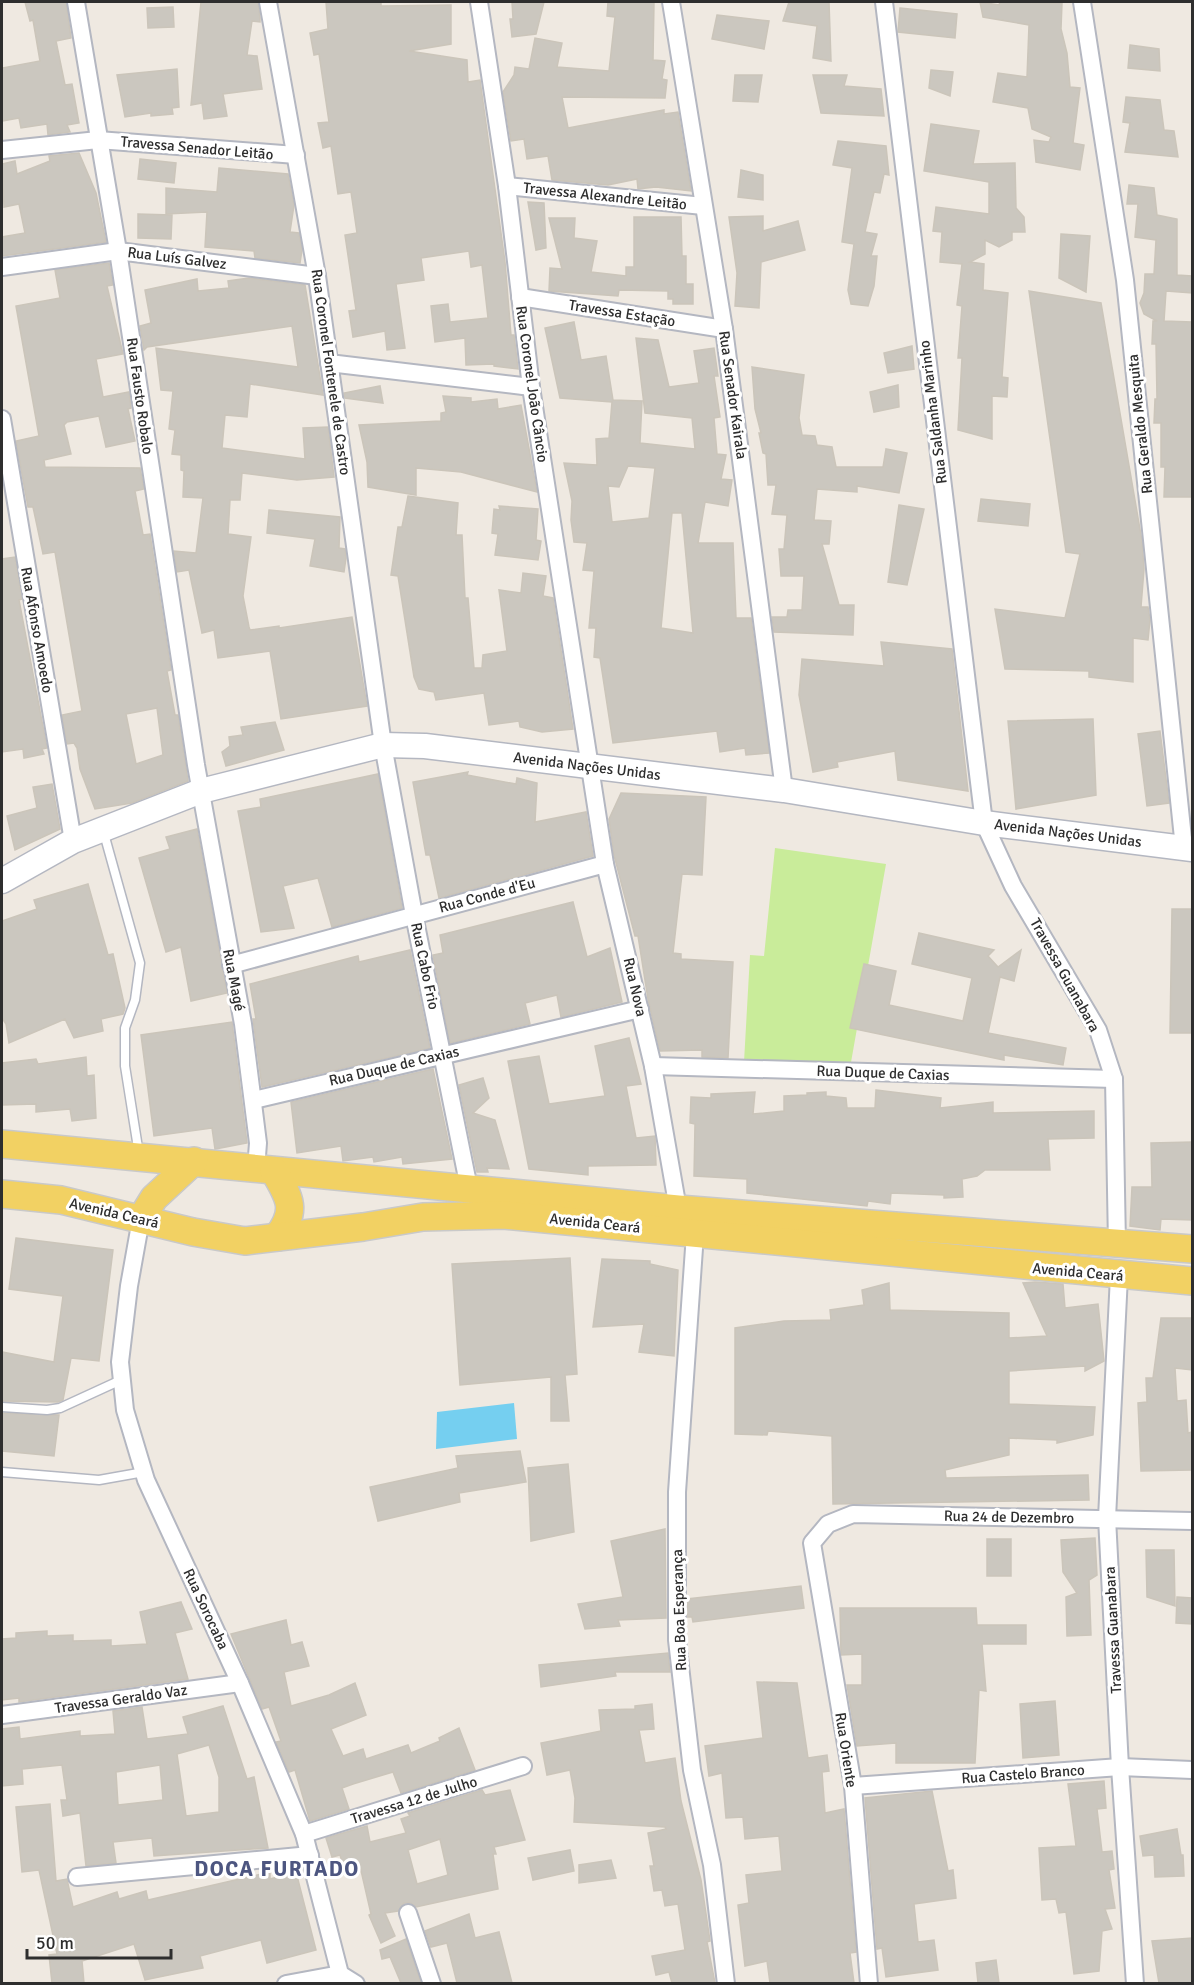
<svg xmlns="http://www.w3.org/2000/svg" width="1194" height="1985" viewBox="0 0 1194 1985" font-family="Signika,sans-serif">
<rect width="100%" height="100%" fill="#efe9e1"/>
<polygon fill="#c9ec9a" points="775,848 886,864 850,1068 744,1062 750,955 764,956"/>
<polygon fill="#75cff0" points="514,1403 517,1439 436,1449 437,1412"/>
<g fill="#cbc7bf" stroke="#cbc5ba" stroke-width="1.5" fill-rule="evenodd">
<polygon points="25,2 66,2 71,38 56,41 65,85 72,84 79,123 67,125 70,132 48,135 47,124 21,128 19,118 2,121 2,68 40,61 33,20 30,21"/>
<polygon points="201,2 258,2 260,18 260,22 252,21 247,55 257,56 262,89 223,94 227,116 204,119 202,103 191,105"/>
<polygon points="326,2 381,2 381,6 451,5 451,44 409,51 467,60 468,82 480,80 505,262 511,335 514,335 518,369 494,366 494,364 466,365 465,338 435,342 431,306 448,304 450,322 488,318 482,265 471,267 469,251 421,258 424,280 396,284 405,348 387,350 385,331 353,337 349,311 356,310 345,235 357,233 351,192 338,194 331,146 323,148 318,123 329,122 319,54 314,55 310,33 328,29"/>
<polygon points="512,2 544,2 536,34 512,37 510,19 513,19"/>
<polygon points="608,2 654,2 653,60 665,61 662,79 667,80 665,98 562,97 568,128 664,110 664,114 678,112 691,191 656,187 638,189 637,179 608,185 552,180 548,156 527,159 524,139 511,141 503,92 514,75 515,67 529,69 535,38 562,43 557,67 609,71 615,17 607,16"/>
<polygon points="789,2 829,2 831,61 813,58 817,26 783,21"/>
<polygon points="980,2 999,5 1000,2 1062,3 1061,29 1067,53 1070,87 1080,88 1073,143 1084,145 1080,170 1036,162 1034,140 1049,142 1051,137 1032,129 1028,108 993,102 998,73 1027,77 1029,25 983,17"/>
<polygon points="173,7 174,27 148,28 147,8"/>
<polygon points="900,8 957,14 955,38 898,32"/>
<polygon points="717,15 769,21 764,49 712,39"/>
<polygon points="1130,45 1159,49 1160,71 1128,68"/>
<polygon points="177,69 179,107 172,108 173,114 151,116 151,113 125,117 117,75"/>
<polygon points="931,70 953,72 950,96 929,88"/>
<polygon points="735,75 762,75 758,102 733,101"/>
<polygon points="813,75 847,75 844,86 881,89 884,116 821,113"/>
<polygon points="1126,97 1160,100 1164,130 1174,131 1178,157 1125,152 1130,123 1123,122"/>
<polygon points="931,124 979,131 973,164 1015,163 1016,208 1024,217 1025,232 1012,232 1012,240 999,247 985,240 985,254 970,262 984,264 983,290 1008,293 1002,377 1008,378 1007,397 992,396 992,439 958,430 962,358 958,358 962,306 957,305 962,264 940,262 942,232 933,231 936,207 989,214 989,182 924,171"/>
<polygon points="838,141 886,146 889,175 884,174 880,193 874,192 865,232 877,234 871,256 877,256 874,286 868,306 851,304 848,290 854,244 842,242 852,168 833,165"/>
<polygon points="79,153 96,193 106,242 2,256 2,237 25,233 19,204 4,207 2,164 15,161 17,174 50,161 49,156"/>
<polygon points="140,159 176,163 174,183 138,179"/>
<polygon points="219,168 288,174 294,205 290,232 299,233 302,250 300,263 255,258 254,251 205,247 207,212 166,214 166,188 217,192"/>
<polygon points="741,170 763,175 763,200 738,197"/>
<polygon points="1129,185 1154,188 1157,215 1177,219 1177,275 1192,276 1192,293 1166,291 1164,321 1192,322 1192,497 1164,497 1165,467 1161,467 1161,423 1154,423 1155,399 1157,399 1156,344 1152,344 1153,321 1157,321 1144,314 1140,303 1144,293 1145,274 1154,274 1156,240 1135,237 1138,204 1127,204"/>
<polygon points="528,202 544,203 546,248 536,250"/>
<polygon points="138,214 172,215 171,239 138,238"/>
<polygon points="763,216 763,231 798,221 805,250 761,262 759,308 735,306 737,273 729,217"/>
<polygon points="634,217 681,217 682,256 686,256 686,284 693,284 693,304 673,304 673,299 668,299 668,291 619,290 618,296 549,291 550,268 562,269 549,218 575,218 574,238 597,241 591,272 626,276 626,267 634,267"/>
<polygon points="1061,234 1090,236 1086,292 1059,278"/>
<path d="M109,263L113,285L107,286L123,354L96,359L103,397L129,392L131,408L128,409L135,441L106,447L99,416L67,422L64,425L71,454L44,460L45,467L140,468L144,489L135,491L143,535L150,534L171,670L167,671L175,715H178L188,781L132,803L95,809L80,769L77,748L74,743L67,744L62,715L82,711L55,552L43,554L33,507H28L16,441L39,436L16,306L60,298L55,270ZM157,708L163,755L136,764L126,714Z"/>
<polygon points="249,278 305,285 323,395 250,384 247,417 225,415 222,448 305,459 303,428 328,427 334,477 297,480 242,473 240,500 230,500 228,534 251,537 243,596 249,627 250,630 279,626 279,628 352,617 367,706 281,719 270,651 218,658 214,630 202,633 189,570 177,572 174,551 196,553 203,498 183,497 184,471 181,470 181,455 172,454 175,430 169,429 173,391 161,390 156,348 298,367 292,326 147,347 144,350 140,326 151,323 145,290 197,279 198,291 229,288 228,281"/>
<polygon points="1029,291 1101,303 1142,541 1144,569 1141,607 1148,607 1150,620 1148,640 1133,638 1133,682 1089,677 1089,671 1005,669 995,609 1065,618 1080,554 1066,552"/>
<path d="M574,322L581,360L606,356L613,400L642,401L640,443L695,449L692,418L645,413L636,338L658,340L669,387L699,383L694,351L714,348L718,376H714L720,417L714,418L717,454L726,455L721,479L732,480L728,506L705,502L698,543H733L736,618H751L769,753L746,755L745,748L720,752L717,731L613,743L600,658L594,657L596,628H589L594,571L583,570L587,543L574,542L571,520L572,501L564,463L597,465L596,439L609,438L612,402L560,398L545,328ZM628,466L655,468L649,518L612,522L608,486L619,487ZM672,513H682L693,633L661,628Z"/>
<polygon points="912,346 914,369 888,373 884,353"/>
<polygon points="752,367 804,375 799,418 802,435 815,436 817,445 832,447 836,467 883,467 886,449 907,453 899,493 857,486 857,492 817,489 814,520 831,521 829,544 822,544 839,605 854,605 853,635 774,632 772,617 787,617 788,610 802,610 804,576 781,576 779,549 784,549 787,515 772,514 776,485 768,485 766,454 763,453 759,433 761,433 755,409"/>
<polygon points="898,385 899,407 874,412 870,392"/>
<polygon points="380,386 383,403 345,398 344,393"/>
<polygon points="443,396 471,398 471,402 497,399 498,409 521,405 537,492 461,472 416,468 416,495 368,487 367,462 359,425 441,421 441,413 446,412"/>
<polygon points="408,496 458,503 456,535 462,535 465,598 468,598 474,668 482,668 483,655 507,651 499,590 521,593 523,573 546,576 543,596 553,598 573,729 542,732 520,727 519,721 489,725 484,693 436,700 434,692 419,689 414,677 398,576 391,575 398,527 402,527"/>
<polygon points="981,499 1030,504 1028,526 978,521"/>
<polygon points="899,505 924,509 907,585 888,582"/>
<polygon points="499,506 538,509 536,540 541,541 538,560 495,555 498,534 492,533 494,509 500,510"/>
<polygon points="269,510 340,517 339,548 345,549 346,558 344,572 310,566 315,539 267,533"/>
<polygon points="15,557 22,599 19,600 47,748 42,749 44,754 24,758 23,749 2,752 2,559"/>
<polygon points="881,642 952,649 968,791 898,780 895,751 837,762 838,767 813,772 799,695 802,659 884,666"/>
<polygon points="1093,719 1096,795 1016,809 1008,721"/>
<polygon points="275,722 284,750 226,766 222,752 230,746 229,737 243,735 241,727"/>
<polygon points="1160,731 1169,803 1147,806 1138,734"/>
<polygon points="468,772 467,775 516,784 517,778 537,783 535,822 586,812 593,856 439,898 430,855 426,855 413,782"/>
<polygon points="378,774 402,908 332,927 318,878 283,886 294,928 261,932 238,811 261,807 260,799"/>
<polygon points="52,784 60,829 15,850 7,816 37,808 33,787"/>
<polygon points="621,793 706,797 702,875 682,874 673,953 681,954 681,959 733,962 728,1058 702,1057 702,1050 660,1051 648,999 638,936 635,936 614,855 609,819"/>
<polygon points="197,829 227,993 191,1001 181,947 166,952 139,858 170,849 166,837"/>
<polygon points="88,884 108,955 113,954 125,1008 123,1014 101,1019 103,1031 74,1038 65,1019 9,1043 6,1024 2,1018 2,921 37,909 34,900"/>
<polygon points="573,902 587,957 610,948 622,1002 561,1017 557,995 525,1003 530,1024 450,1043 433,955 443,953 440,935"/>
<polygon points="1172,909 1192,909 1192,1033 1170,1033"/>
<polygon points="919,933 994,950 988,956 998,967 1021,950 1014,981 1000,977 988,1033 1066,1048 1063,1065 1004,1055 1004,1060 850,1028 864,964 896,971 889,1005 963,1021 972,978 912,964"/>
<polygon points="410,950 430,1048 262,1087 253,1019 256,1019 250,984 358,956 359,962"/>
<polygon points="232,1022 247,1143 215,1149 212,1128 154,1136 141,1035"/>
<polygon points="629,1038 641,1084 626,1086 636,1138 655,1136 656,1165 588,1166 588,1175 529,1169 508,1061 539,1056 549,1104 605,1096 595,1046"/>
<polygon points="86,1057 87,1076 94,1075 96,1118 72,1121 70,1109 36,1112 36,1104 2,1105 2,1063 36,1059 38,1064"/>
<polygon points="433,1069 452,1159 403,1164 402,1157 374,1162 373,1157 343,1161 341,1146 297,1153 291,1102"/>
<polygon points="483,1078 489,1098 473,1113 495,1120 509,1169 487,1168 488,1172 477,1172 459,1085"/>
<polygon points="876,1090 941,1098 940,1108 993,1102 993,1113 1094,1111 1094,1138 1048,1139 1050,1170 985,1170 977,1176 962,1179 963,1197 944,1198 944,1195 891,1193 890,1204 868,1201 867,1206 747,1193 747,1179 694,1176 695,1124 690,1123 691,1097 711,1098 711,1094 755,1092 753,1114 784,1111 784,1096 807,1095 807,1093 826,1092 826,1096 846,1098 847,1108 875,1108"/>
<polygon points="1192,1142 1192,1220 1161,1219 1160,1230 1130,1226 1132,1187 1152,1187 1151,1143"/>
<polygon points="16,1238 113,1250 99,1361 71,1358 63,1400 58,1402 2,1401 2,1352 54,1362 63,1296 9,1289"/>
<polygon points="570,1258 577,1374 565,1375 569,1421 551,1421 551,1377 460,1385 452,1264"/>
<polygon points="602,1259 650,1261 650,1264 678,1270 674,1356 639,1352 644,1324 593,1327"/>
<polygon points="1035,1282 1063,1284 1065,1308 1098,1304 1104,1361 1085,1371 1085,1366 1009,1371 1009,1404 1095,1407 1093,1435 1057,1443 1057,1440 1009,1438 1009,1455 945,1470 946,1478 1088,1475 1089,1500 833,1504 832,1436 768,1431 767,1435 735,1434 735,1328 784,1321 831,1320 830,1310 864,1305 862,1290 889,1283 890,1310 1009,1313 1009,1338 1047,1336 1023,1283"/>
<polygon points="1161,1318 1192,1318 1192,1370 1175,1368 1177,1401 1186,1400 1188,1433 1192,1432 1192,1470 1141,1471 1138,1403 1147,1402 1146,1378 1153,1378"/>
<polygon points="2,1413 59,1415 54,1456 2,1451"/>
<polygon points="520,1451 526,1482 459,1493 460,1502 378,1521 370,1487 458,1468 456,1456"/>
<polygon points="568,1464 574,1532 531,1541 528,1468"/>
<polygon points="665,1529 666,1618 618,1620 620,1626 585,1629 578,1604 623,1597 611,1541"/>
<polygon points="1095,1538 1097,1575 1089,1580 1091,1635 1067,1636 1066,1597 1077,1593 1063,1572 1061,1540"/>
<rect x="987" y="1539" width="24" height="37"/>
<polygon points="1146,1550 1174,1550 1175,1606 1147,1597"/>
<polygon points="801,1586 804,1608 693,1622 692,1617 687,1617 687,1599"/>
<polygon points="1177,1597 1192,1598 1192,1624 1176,1623"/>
<polygon points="181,1602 192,1629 175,1633 188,1679 19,1702 19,1698 2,1700 2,1639 16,1638 16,1633 47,1631 47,1636 73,1635 73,1641 111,1640 111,1646 147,1644 140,1612"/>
<polygon points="840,1608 976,1608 977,1625 1026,1625 1026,1644 982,1644 986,1691 979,1690 975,1763 896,1763 896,1743 857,1746 847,1685 862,1685 862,1654 841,1655"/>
<polygon points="286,1620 291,1645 302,1642 309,1666 284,1672 291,1706 329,1695 355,1683 366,1715 331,1729 343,1756 363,1749 366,1759 408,1745 411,1753 440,1741 439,1738 459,1728 475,1770 401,1793 393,1772 353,1784 342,1788 349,1809 310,1821 295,1770 289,1772 276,1742 281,1741 269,1707 262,1709 231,1634"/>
<polygon points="668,1653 670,1672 615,1672 616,1676 541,1687 539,1665"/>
<polygon points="757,1682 797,1683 808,1758 827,1755 829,1771 822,1772 825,1813 844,1809 856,1952 850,1953 854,1983 770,1983 767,1961 745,1966 738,1905 749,1903 746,1875 782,1871 779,1836 745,1839 743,1817 726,1818 722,1773 709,1776 705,1746 763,1738"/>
<polygon points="1055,1701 1059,1755 1023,1758 1020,1704"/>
<polygon points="652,1704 654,1729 639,1730 645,1763 675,1758 681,1801 701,1880 710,1941 707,1942 715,1983 672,1983 669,1972 656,1975 652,1956 685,1950 678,1904 665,1906 662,1890 654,1891 650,1866 654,1866 648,1833 666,1829 665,1827 574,1822 575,1798 570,1770 547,1775 541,1743 601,1731 599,1710 635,1709 635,1706"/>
<path d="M223,1706L247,1779L254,1777L268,1848L154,1856L152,1838L113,1842L116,1863L86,1866L80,1813L63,1816L61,1800H67L62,1765L22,1769L23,1784L2,1786V1729L19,1727L20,1739L80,1731V1736L115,1734L113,1711L142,1707L147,1739L188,1734L183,1717ZM209,1745L219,1777V1812L186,1816L177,1754ZM160,1765L163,1800L118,1805L116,1772Z"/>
<polygon points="1104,1781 1106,1808 1097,1809 1102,1852 1112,1851 1114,1869 1109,1870 1115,1908 1105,1909 1112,1929 1102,1931 1099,1971 1074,1974 1066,1912 1059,1913 1056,1899 1042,1900 1039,1848 1076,1846 1068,1784"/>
<path d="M482,1790L485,1795L510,1790L525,1840L494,1847L496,1854H493L498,1889L416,1907L411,1903H404L398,1911L385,1913L395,1936L381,1943L369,1915L371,1914L360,1866L344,1869L340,1855L332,1857L326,1838L367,1826L370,1842L406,1833L401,1819L410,1816L408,1813ZM440,1839L448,1875L417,1884L408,1850Z"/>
<polygon points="932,1791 948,1871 953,1870 956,1898 914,1904 918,1942 934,1940 938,1970 886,1977 882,1948 877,1949 865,1798"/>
<polygon points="50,1804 56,1881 67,1879 73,1907 117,1892 119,1899 146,1891 148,1900 270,1872 270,1879 296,1872 316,1950 267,1963 261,1940 200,1956 203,1968 145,1980 134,1944 82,1961 84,1983 52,1983 49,1955 57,1954 39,1870 22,1872 16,1807"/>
<polygon points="1177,1829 1181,1855 1183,1855 1184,1876 1155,1877 1154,1855 1143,1856 1140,1836"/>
<polygon points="570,1850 574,1871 533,1880 528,1858"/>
<polygon points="611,1860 616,1878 579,1883 579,1865"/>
<polygon points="469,1914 475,1938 499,1932 512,1983 457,1983 447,1943 431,1947 425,1931"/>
<polygon points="1192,1938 1192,1983 1159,1983 1152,1941"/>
<polygon points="406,1939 421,1983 401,1983 390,1957 382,1959 380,1950"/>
<polygon points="996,1960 999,1983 978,1983 976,1963"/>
</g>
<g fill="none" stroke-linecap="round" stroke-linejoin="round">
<defs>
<g id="lane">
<polyline points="103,830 140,963 135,1000 125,1028 125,1066 139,1154"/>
<polyline points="2,1407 47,1410 60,1408 121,1380"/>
<polyline points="2,1472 99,1480 144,1472"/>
</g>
<g id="street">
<polyline points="76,2 118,251 196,765 243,1024 258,1143 256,1169"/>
<polyline points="268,2 317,276 383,745 414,915 469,1188"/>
<polyline points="479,2 507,186 531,387 605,864 653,1066 678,1209"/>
<polyline points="671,2 724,329 784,790"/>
<polyline points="884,2 984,823 1013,886 1098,1030 1114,1079 1117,1245"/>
<polyline points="1082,2 1125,280 1184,848"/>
<polyline points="2,150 98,140 296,155"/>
<polyline points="507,186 703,206"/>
<polyline points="2,267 118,251 317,276"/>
<polyline points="520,297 724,329"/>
<polyline points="329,363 531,387"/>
<polyline points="2,419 73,841"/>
<polyline points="231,965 605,864"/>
<polyline points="653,1066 1114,1079"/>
<polyline points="254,1100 640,1009"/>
<polyline points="141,1219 129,1286 120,1362 125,1410 146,1480 240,1683 304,1834 340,1974 356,1984"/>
<polyline points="695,1234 677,1492 677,1640 692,1770 712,1865 726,1984"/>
<polyline points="1119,1276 1107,1518 1120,1767 1135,1984"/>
<polyline points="2,1715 240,1683"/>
<polyline points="853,1786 1120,1767 1192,1770"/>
<polyline points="304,1834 523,1766"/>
<polyline points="77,1877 310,1855"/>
<polyline points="408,1913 432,1984"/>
<polyline points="286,1984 340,1974"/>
<polyline points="869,1984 853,1786 812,1543 828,1524 853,1514 1192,1521"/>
</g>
<polyline id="secondary" points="2,881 73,841 201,791 383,745 425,746 784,790 984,823 1192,849"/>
<g id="primary">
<polyline points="2,1144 678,1209 1192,1249"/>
<path d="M274,1171C290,1198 298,1211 277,1237"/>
<polyline points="2,1194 61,1200 193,1232 245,1241 363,1227 423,1217 504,1215 1192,1281"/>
<polyline points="141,1219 154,1198 194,1161"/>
</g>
</defs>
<use href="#lane" stroke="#b4b7c1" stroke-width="11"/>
<use href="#street" stroke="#b4b7c1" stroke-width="20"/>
<use href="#secondary" stroke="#b4b7c1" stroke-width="27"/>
<use href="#primary" stroke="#c9c9c9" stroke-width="30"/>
<use href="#lane" stroke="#fff" stroke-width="8"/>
<use href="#street" stroke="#fff" stroke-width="16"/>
<use href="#secondary" stroke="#fff" stroke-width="24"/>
<use href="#primary" stroke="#f2d163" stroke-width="27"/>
</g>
<g text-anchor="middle" stroke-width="6" stroke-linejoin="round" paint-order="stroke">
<g font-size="15" fill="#2e2e2e" stroke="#fff">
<text transform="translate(197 148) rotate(5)" y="5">Travessa Senador Leitão</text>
<text transform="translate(605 196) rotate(6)" y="5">Travessa Alexandre Leitão</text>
<text transform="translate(177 258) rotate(7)" y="5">Rua Luís Galvez</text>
<text transform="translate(622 313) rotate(9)" y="5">Travessa Estação</text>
<text transform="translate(331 372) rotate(82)" y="5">Rua Coronel Fontenele de Castro</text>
<text transform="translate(532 384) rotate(82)" y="5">Rua Coronel João Câncio</text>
<text transform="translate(733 395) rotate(82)" y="5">Rua Senador Kairala</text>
<text transform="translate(140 396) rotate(82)" y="5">Rua Fausto Robalo</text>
<text transform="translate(933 412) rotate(-97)" y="5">Rua Saldanha Marinho</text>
<text transform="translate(1140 424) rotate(-96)" y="5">Rua Geraldo Mesquita</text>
<text transform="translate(37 630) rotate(80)" y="5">Rua Afonso Amoedo</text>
<text transform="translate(587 766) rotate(7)" y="5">Avenida Nações Unidas</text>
<text transform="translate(1068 833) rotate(7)" y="5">Avenida Nações Unidas</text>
<text transform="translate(487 895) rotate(-15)" y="5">Rua Conde d'Eu</text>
<text transform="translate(425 966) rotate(78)" y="5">Rua Cabo Frio</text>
<text transform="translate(1065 975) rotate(61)" y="5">Travessa Guanabara</text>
<text transform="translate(234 980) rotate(79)" y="5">Rua Magé</text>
<text transform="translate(635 987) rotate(77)" y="5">Rua Nova</text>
<text transform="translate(394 1066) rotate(-13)" y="5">Rua Duque de Caxias</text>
<text transform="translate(883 1073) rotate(2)" y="5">Rua Duque de Caxias</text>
<text transform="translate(114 1213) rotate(13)" y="5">Avenida Ceará</text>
<text transform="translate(595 1223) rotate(6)" y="5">Avenida Ceará</text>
<text transform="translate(1078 1272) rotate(5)" y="5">Avenida Ceará</text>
<text transform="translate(1009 1517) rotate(1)" y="5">Rua 24 de Dezembro</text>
<text transform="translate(206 1609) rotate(65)" y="5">Rua Sorocaba</text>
<text transform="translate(679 1610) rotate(-92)" y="5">Rua Boa Esperança</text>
<text transform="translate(1113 1630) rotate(-93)" y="5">Travessa Guanabara</text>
<text transform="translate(121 1699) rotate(-8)" y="5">Travessa Geraldo Vaz</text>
<text transform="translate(846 1750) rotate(81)" y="5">Rua Oriente</text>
<text transform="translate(1023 1774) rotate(-4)" y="5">Rua Castelo Branco</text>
<text transform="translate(414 1800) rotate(-17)" y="5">Travessa 12 de Julho</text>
</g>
<g font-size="21" font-weight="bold" letter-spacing="1.5" fill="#4d5680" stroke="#fff">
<text x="277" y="1876">DOCA FURTADO</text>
</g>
</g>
<rect width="1194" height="1985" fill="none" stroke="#2e2e2e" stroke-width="6"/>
<path d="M27 1949v9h144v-9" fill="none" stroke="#2e2e2e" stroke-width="3"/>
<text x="36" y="1949" font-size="18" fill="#2e2e2e" stroke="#ffffff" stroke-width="4.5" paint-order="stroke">50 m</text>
</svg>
